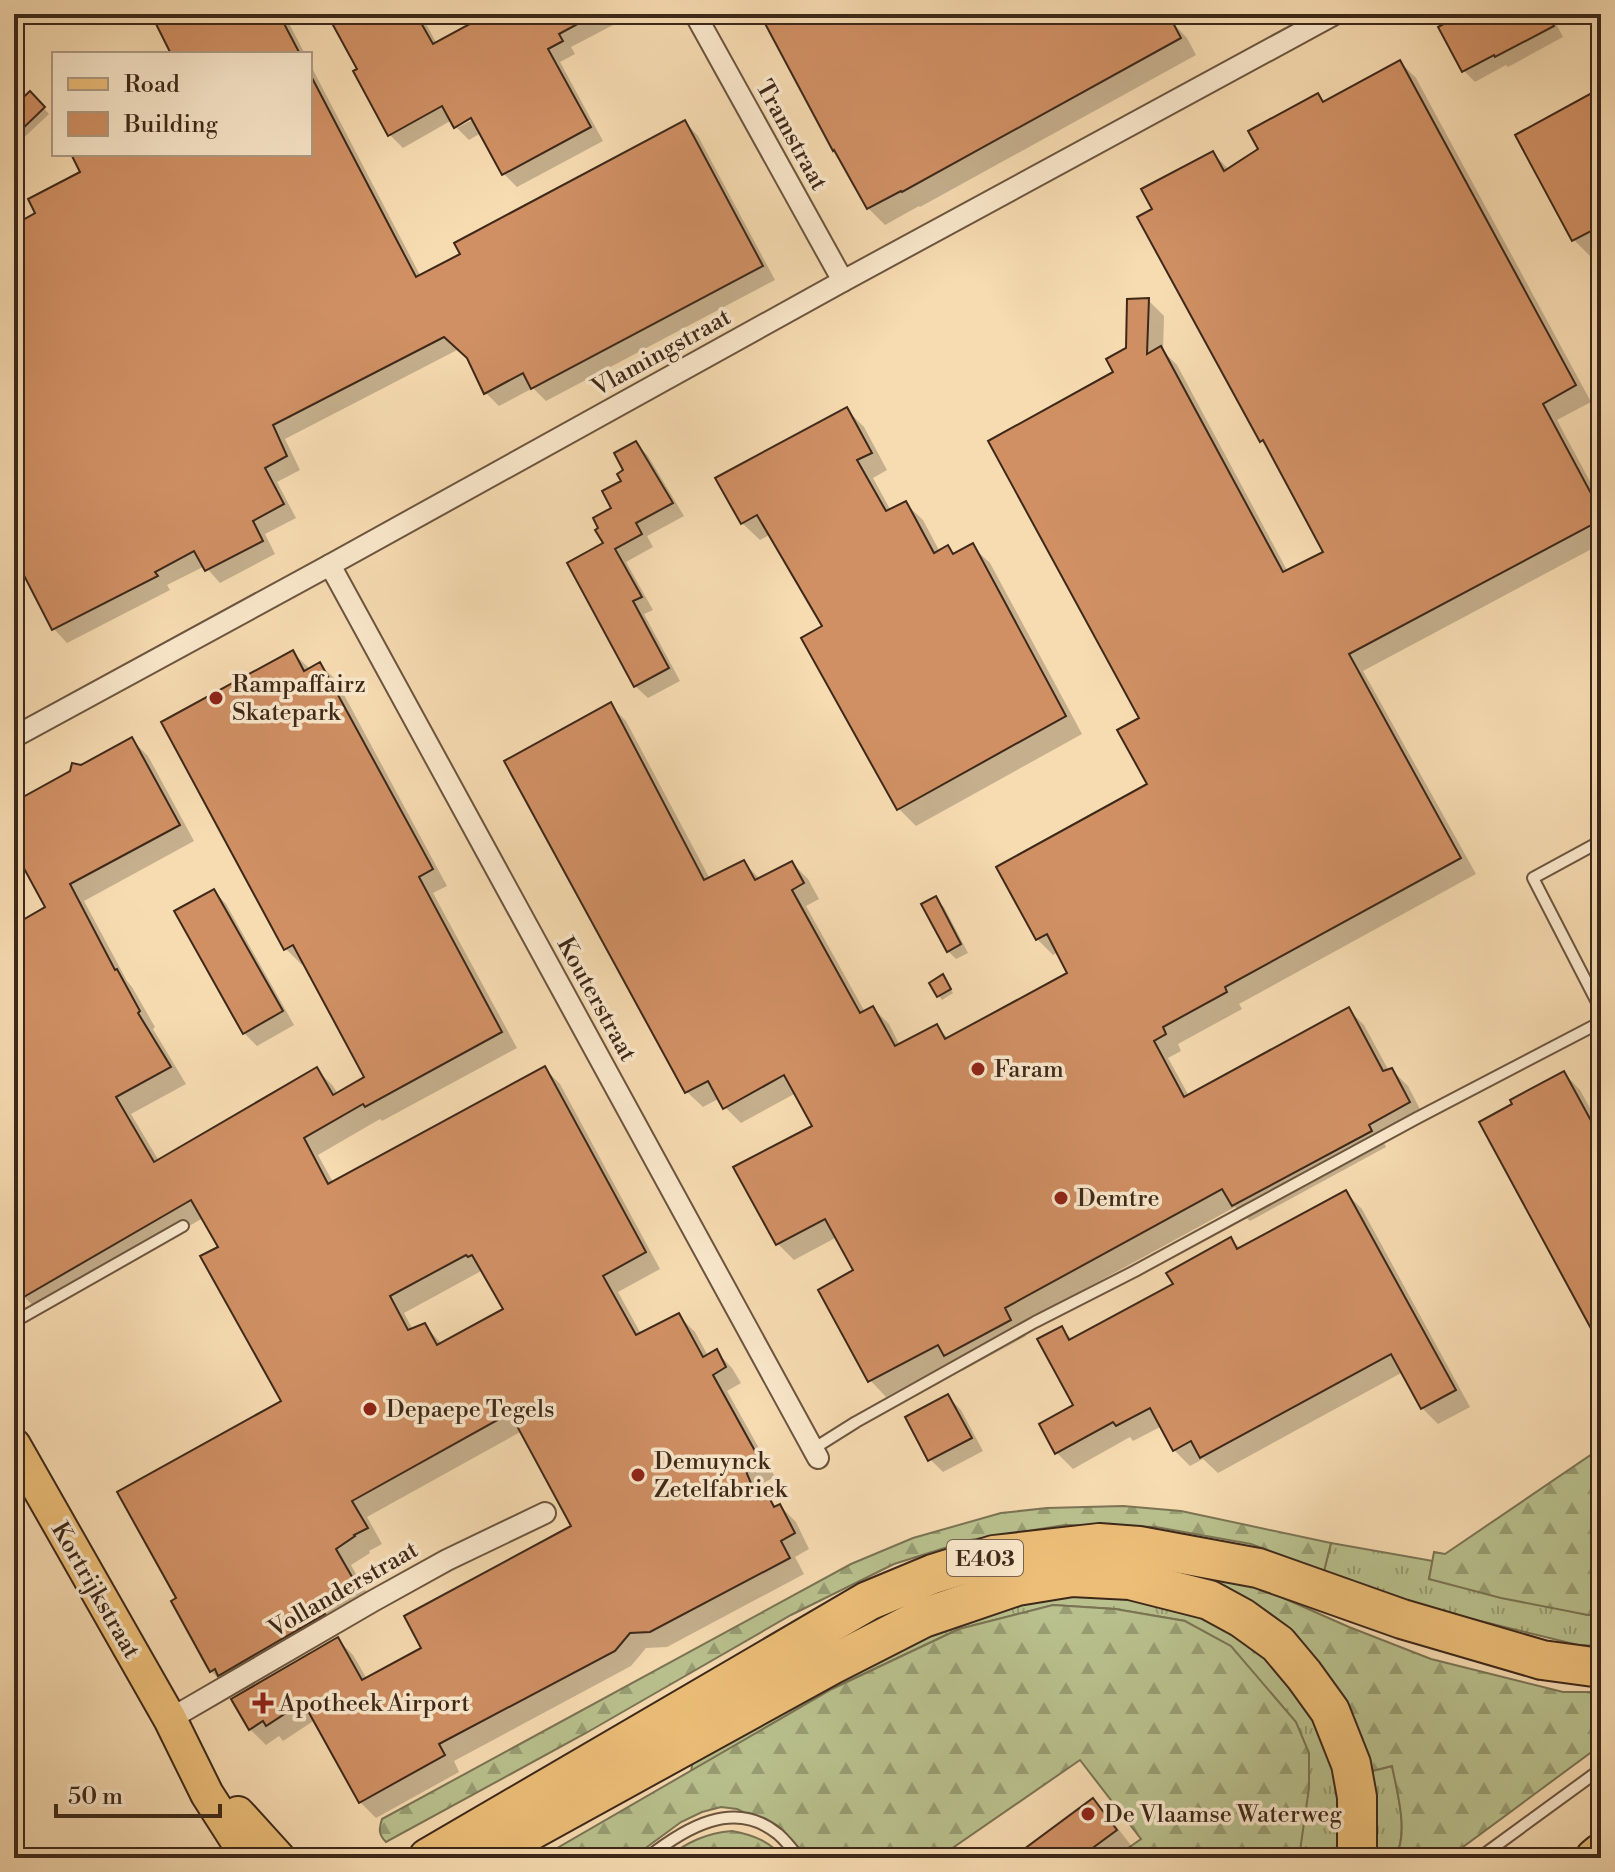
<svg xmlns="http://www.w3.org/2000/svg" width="1615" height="1872" viewBox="0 0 1615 1872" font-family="'Libre Bodoni',serif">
<defs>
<pattern id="grass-tufts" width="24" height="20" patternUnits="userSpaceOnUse" patternTransform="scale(2)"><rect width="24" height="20" fill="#b9c18e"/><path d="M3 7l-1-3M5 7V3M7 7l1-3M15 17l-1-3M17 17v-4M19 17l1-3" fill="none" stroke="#989d73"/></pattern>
<pattern id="forest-firs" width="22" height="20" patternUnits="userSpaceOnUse" patternTransform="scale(2)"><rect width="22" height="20" fill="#b9c18e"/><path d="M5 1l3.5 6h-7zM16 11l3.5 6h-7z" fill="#989d73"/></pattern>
</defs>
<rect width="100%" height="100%" fill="#f7dbb1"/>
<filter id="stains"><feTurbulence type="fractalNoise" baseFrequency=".0025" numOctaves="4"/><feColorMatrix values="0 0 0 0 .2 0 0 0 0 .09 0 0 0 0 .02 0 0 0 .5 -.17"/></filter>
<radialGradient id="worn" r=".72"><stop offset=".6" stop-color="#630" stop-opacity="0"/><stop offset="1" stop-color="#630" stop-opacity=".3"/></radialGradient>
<g fill="url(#grass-tufts)" stroke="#7b7454" stroke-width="2">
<polygon points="1331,1543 1433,1561 1429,1579 1588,1615 1601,1614 1601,1646 1578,1645 1424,1607 1324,1571"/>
<polygon points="1058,1592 1140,1595 1201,1613 1246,1638 1283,1670 1312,1716 1332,1765 1338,1803 1338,1843 1334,1858 1299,1858 1302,1850 1185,1621 1115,1609 1053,1605 959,1629 832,1689 691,1772 693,1759 910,1638"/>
<path d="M1392,1766C1397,1791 1410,1836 1394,1858H1369L1368,1772Z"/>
</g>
<g fill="url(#forest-firs)" stroke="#7b7454" stroke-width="2">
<polygon points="1601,1448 1601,1614 1588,1615 1501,1598 1429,1579 1434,1552 1445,1554"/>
<path d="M1123,1506L1181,1511L1331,1543L1324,1571L1251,1544L1156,1527L1065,1525L970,1540L894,1564L791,1615L586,1733L386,1842C378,1834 379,1829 382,1819L851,1564L913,1538L1001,1513L1047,1508Z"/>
<path d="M1073,1556L1224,1576L1281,1597L1349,1627L1431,1659L1563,1692H1601V1745L1448,1858H1394C1410,1837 1397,1791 1392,1766L1368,1772L1311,1659L1122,1572L821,1657L804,1649L953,1582Z"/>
<polygon points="1053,1605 1115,1609 1185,1621 1231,1646 1296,1722 1309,1753 1309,1788 1299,1858 1114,1858 1141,1839 1080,1760 938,1858 879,1858 872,1848 858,1858 809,1858 779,1829 737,1809 721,1807 702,1812 681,1822 632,1858 540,1858 832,1689 959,1629"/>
<path d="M732,1831C753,1835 770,1841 783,1858H666C688,1842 706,1833 732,1831Z"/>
</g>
<g fill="#0003" fill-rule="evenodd">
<polygon points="153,14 284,14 305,54 174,54"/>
<path d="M330,14H435L424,20L437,44L493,14H613L617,23L571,47L575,54L560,62L603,141L517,187L504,174L481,133L469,140L455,126L452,120L403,148L390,135L356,72L360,70ZM479,112L481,115L457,128V123Z"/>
<polygon points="761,14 1167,14 1172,22 1187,38 1196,55 920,207 919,206 885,225 868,208"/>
<polygon points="1241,14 1263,14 1265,18 1252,25"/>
<polygon points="1466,14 1551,14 1563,37 1508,67 1506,65 1475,82 1464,71"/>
<polygon points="1400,62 1416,78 1591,402 1557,420 1601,502 1601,544 1363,671 1476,874 1239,1004 1242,1009 1178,1044 1181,1051 1168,1058 1189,1096 1348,1009 1364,1025 1389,1071 1392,1070 1408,1086 1425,1119 1383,1141 1386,1147 1250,1221 1235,1207 1019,1325 1026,1336 962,1371 952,1361 886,1397 870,1380 856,1271 837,1237 794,1260 778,1244 815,1127 796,1093 741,1123 725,1107 720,1098 703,1107 686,1091 610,705 626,721 710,879 743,862 759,878 792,863 808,879 819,899 806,906 865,1012 873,1008 889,1024 900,1046 936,1026 949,1039 1070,974 1058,952 1053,955 1037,939 1149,785 1142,719 1116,373 1148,300 1164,316 1163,351 1177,365 1288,572 1326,552 1270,449 1262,441 1155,209 1213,153 1229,170 1261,150 1317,96 1325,103"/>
<polygon points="310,64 421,277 685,122 698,136 775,280 546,401 533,388 499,406 486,393 469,359 459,349 285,439 300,470 277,482 296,518 265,534 275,554 220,583 205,566 167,585 170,590 67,643 54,629 14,552 14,227 38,214 83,173 84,154 310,154"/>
<polygon points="1601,90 1601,252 1591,257 1574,240 1517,136"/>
<polygon points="30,94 49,114 14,147 14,108"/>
<polygon points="846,409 864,427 887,470 873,478 891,511 905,503 923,520 940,552 948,547 955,555 972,546 990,563 1082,734 916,826 899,809 825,627 771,534 760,540 742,523"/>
<polygon points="636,443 648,456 684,516 647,536 653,547 626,562 653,610 644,614 680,681 648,698 635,686 606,544 614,509"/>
<path d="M293,653L309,668L320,665L336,680L447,886L433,893L517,1048L382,1121L380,1119L318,1155L334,1184L544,1068L560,1084L660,1269L618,1292L641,1334L679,1316L695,1332L708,1356L717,1352L732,1368L741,1383L727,1391L775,1477L759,1485L765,1499L768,1498L777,1507L780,1506L796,1522L809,1549L795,1557L804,1574L667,1647L646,1648L631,1666L454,1761L459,1772L376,1818L360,1802L315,1720L283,1741L279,1736L266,1745L250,1729L337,1639L353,1655L367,1679L424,1649L574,1527L522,1431L367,1517L382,1544L369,1551L370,1553L351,1565L374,1606L227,1687L211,1671L179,1599L283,1402L220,1248L203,1218L40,1312L24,1297L14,1280V927L47,908L27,870L14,877V804L132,740L148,756L194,841L84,901L127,981L132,987L155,1027L153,1029L186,1084L131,1114L159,1161L317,1070L333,1086L338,1094L367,1078L305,963L302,965L286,949ZM483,1270L505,1310L442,1344L424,1325L413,1330L404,1313Z"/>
<polygon points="214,891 226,904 294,1025 257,1046 244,1033"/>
<polygon points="935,899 944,907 968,953 956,959 948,951"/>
<polygon points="943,977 953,993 942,1000 939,996"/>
<polygon points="1564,1073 1580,1090 1601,1128 1601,1343"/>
<polygon points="1346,1193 1362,1209 1470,1407 1438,1424 1422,1408 1403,1372 1218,1473 1203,1459 1190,1466 1174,1450 1162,1426 1133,1441 1130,1437 1073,1469 1057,1453 1076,1406 1061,1328 1073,1340 1176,1285 1231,1239 1241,1249"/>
<polygon points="948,1397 961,1410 983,1451 943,1472 930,1459"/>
<polygon points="14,1522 21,1534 14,1538"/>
<polygon points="14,1577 19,1587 14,1590"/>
<polygon points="1093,1801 1110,1818 1133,1848 1119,1858 1015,1858"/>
</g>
<g fill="#d09064" stroke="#3d2819" stroke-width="2" fill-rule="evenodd">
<polygon points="151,14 279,14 300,54 171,54"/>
<polygon points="327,14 416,14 433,44 488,14 596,14 559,34 563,41 548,49 591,127 502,175 471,118 454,128 442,106 388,136 353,71 357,69"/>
<polygon points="760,14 959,14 962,20 974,14 1161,14 1165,21 1171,19 1181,38 902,192 901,191 867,209 834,150 833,151"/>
<polygon points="1462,14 1548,14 1554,26 1495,57 1494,55 1462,72 1438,27"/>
<polygon points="1400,60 1576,385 1543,404 1601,512 1601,520 1349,654 1461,858 1225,987 1227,992 1163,1027 1166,1034 1154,1041 1184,1097 1349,1007 1383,1071 1392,1068 1410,1102 1369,1125 1372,1131 1232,1206 1222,1189 1005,1308 1011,1320 944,1356 938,1345 868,1382 818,1290 853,1270 825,1219 776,1245 733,1167 812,1126 784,1075 723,1109 708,1081 685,1093 504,761 611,702 704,880 744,860 755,880 792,861 804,883 792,890 860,1013 873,1006 895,1046 937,1024 945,1039 1067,973 1047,934 1036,940 996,867 1147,784 1117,730 1139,718 988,441 1113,372 1106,359 1126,348 1127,299 1149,298 1147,354 1161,346 1283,572 1323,552 1263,440 1260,442 1137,217 1152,209 1141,189 1213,151 1224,171 1258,149 1248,131 1318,93 1323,102"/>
<polygon points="310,74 416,277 460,254 454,243 685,120 763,266 531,389 523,373 484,394 467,358 444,337 273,425 287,456 265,468 284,504 253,521 263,541 205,571 194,551 155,572 158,576 52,630 14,556 14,225 35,213 28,199 80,172 71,154 310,154"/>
<polygon points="1601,88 1601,226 1572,241 1515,135"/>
<polygon points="30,91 45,107 14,137 14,106"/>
<polygon points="847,407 872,453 857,460 886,511 906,501 934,553 948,545 953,554 973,543 1066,716 897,810 801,638 822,626 757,515 741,524 715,478"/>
<polygon points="636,441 673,503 636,523 642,534 615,549 642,597 633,601 669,668 634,687 567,563 603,543 595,530 598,528 593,518 611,508 602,491 621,481 617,474 623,470 614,453"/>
<path d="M293,650L304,671L320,662L433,869L419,877L502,1032L365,1107L363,1104L304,1138L328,1184L545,1066L646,1252L603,1276L636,1335L679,1313L703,1357L717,1349L726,1367L713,1375L760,1460L745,1469L758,1500L768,1495L774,1507L780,1504L795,1533L781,1541L790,1558L650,1632L630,1633L615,1651L439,1744L445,1755L359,1803L303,1702L266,1726L263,1721L249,1730L231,1699L338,1637L362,1680L421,1648L404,1616L571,1526L510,1413L352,1501L368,1528L354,1535L355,1536L336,1549L359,1589L323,1610L325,1614L218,1676L215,1669L210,1672L171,1601L176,1598L117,1492L281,1401L200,1256L218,1247L191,1200L22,1298L14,1284V925L45,907L14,850V802L70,771L72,763L81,765L132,737L180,825L70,884L115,970L117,969L140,1011L138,1013L171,1067L116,1097L154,1162L317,1067L333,1095L364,1077L293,945L284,950L161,722ZM466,1255L468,1257L472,1255L503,1309L437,1345L425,1323L408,1330L390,1296Z"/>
<polygon points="214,889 283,1011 243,1034 174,911"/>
<polygon points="936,896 961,944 947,952 921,904"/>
<polygon points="943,974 951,989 937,997 929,983"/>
<polygon points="1564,1071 1601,1139 1601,1347 1479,1122 1512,1104 1510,1100"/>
<polygon points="1346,1190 1456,1390 1421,1409 1391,1354 1200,1458 1191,1441 1173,1451 1150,1408 1116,1426 1113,1422 1055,1454 1039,1424 1073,1405 1037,1339 1062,1326 1069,1340 1173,1284 1166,1273 1231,1237 1237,1249"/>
<polygon points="948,1394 972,1438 928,1461 905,1417"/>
<polygon points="1093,1798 1117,1830 1079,1858 1012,1858"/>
</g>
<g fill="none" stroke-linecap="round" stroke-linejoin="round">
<defs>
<g id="lane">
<polyline points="1601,841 1533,878 1601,1010"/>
<polyline points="14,1322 183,1226"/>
<polyline points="813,1449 856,1422 1035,1322 1135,1271 1417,1118 1601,1022"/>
<path d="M647,1858C685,1828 734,1798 778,1834C786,1841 793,1850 799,1858"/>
<polyline points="1479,1858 1601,1769"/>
</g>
<g id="street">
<polyline points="695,14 843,281"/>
<polyline points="330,565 818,1458"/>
<polyline points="14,737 330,565 843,281 1335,14"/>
<polyline points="170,1719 373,1601 447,1560 545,1513"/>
</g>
<g id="primary">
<polyline points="14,1445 170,1719 207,1794 248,1858"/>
<polyline points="238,1813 279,1858"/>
</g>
<g id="highway">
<polyline points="428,1858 868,1601 933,1574 994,1555 1099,1543 1139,1546 1258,1568 1402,1619 1542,1660 1601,1668"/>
<polyline points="481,1858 831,1665 923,1618 1017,1586 1072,1577 1130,1580 1209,1600 1242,1618 1278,1644 1304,1675 1330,1711 1351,1764 1357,1797 1357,1848 1355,1858"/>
<polyline points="1595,1858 1601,1853"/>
</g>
</defs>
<use href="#lane" stroke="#6c553f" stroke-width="14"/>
<use href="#street" stroke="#6c553f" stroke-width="24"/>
<use href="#primary" stroke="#3d2819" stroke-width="36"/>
<use href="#highway" stroke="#3d2819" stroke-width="42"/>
<use href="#lane" stroke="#fae8cc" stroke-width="10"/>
<use href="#street" stroke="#fae8cc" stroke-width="20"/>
<use href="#primary" stroke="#ecbe78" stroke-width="32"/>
<use href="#highway" stroke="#ecbe78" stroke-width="38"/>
</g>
<g fill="#8f2418" stroke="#fae8cc" stroke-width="3">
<circle cx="216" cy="698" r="8"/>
<circle cx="978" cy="1069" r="8"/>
<circle cx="1061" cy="1198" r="8"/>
<circle cx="370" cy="1409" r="8"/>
<circle cx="638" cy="1475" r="8"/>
<path d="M259 1691h8v8h8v8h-8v8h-8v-8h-8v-8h8z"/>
<circle cx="1088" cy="1814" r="8"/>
</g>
<g text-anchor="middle" stroke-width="7" stroke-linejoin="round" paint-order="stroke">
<rect fill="#fae8cc" stroke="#76624f" stroke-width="2" x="947" y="1540" width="76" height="36" rx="6"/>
<g font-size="22" font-weight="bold" fill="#3d2819">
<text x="985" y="1566">E403</text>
</g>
<g font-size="24" fill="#3d2819" stroke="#fae8cc">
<text transform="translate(792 135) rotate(61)" y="8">Tramstraat</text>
<text transform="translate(661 352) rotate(-29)" y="8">Vlamingstraat</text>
<text transform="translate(597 999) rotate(61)" y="8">Kouterstraat</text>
<text transform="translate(343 1589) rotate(-30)" y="8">Vollanderstraat</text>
<text transform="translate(96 1590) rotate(60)" y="8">Kortrijkstraat</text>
</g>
<g font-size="24" fill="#3d2819" stroke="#fae8cc" text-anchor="start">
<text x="232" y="692">Rampaffairz<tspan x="232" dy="28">Skatepark</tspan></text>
<text x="994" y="1077">Faram</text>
<text x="1077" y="1206">Demtre</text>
<text x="386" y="1417">Depaepe Tegels</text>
<text x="654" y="1469">Demuynck<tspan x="654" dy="28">Zetelfabriek</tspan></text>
<text x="279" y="1711">Apotheek Airport</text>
<text x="1104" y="1822">De Vlaamse Waterweg</text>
</g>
</g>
<rect width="1615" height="1872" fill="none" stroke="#f7dbb1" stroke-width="48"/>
<rect x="16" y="16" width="1583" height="1840" fill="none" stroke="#3d2819" stroke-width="4"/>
<rect x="24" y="24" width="1567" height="1824" fill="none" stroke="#3d2819" stroke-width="2"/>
<rect x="52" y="52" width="260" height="104" fill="#fae8cc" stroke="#ae9b84" stroke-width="2"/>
<rect x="68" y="78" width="40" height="12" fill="#ecbe78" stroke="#ae9b84" stroke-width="2"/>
<text x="124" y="92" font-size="24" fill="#3d2819">Road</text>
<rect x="68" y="112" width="40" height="24" fill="#d09064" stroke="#ae9b84" stroke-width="2"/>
<text x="124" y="132" font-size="24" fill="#3d2819">Building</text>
<path d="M56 1804v12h164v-12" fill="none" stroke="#3d2819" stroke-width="4"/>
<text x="68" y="1804" font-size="24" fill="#3d2819" stroke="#fae8cc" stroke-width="6" paint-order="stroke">50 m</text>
<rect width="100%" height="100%" filter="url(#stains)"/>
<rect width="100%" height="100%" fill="url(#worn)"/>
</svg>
